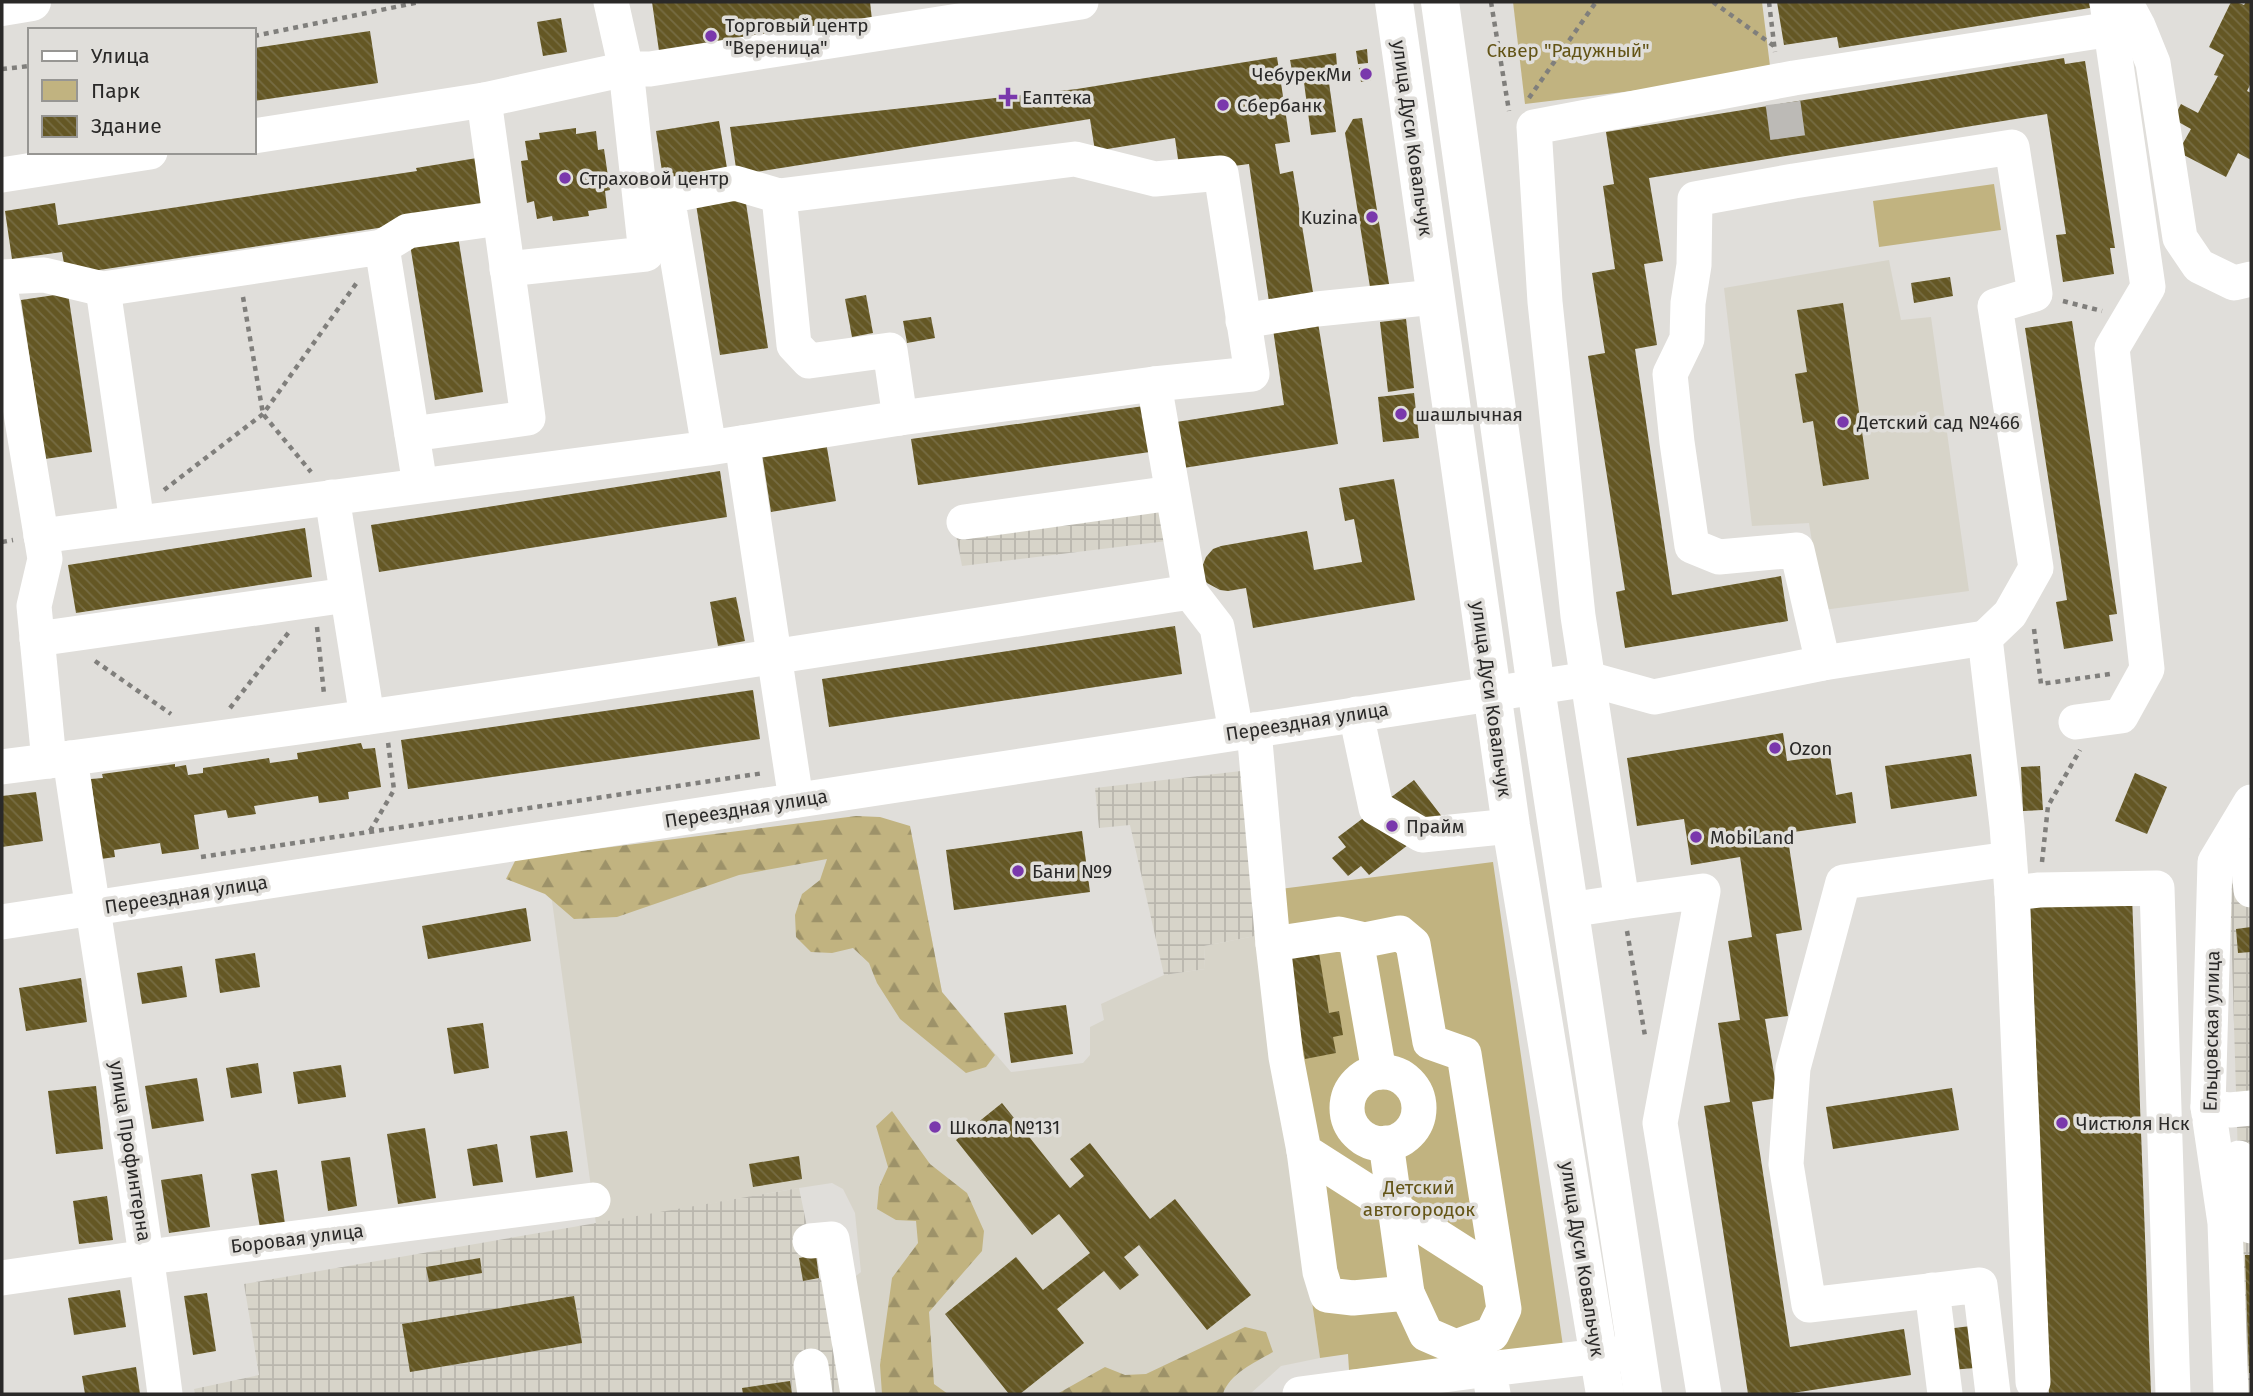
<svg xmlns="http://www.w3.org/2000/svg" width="2253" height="1396" viewBox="0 0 2253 1396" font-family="'Fira Sans',sans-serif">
<defs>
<pattern id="industrial-grid" width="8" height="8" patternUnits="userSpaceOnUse" patternTransform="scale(1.75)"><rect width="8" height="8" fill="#d7d4c9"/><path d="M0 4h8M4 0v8" fill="none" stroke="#b9b6ad"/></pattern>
<pattern id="forest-firs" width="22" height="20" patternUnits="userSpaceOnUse" patternTransform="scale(1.75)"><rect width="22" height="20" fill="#c1b380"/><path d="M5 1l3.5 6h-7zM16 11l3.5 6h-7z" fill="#9d9269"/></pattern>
<pattern id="building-back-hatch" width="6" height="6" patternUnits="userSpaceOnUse" patternTransform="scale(1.75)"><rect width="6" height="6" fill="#645724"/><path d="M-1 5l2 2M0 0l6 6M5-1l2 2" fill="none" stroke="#766c43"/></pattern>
</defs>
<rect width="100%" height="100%" fill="#e0deda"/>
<g fill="#d7d4c9">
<polygon points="1889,260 1901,320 1931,317 1969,591 1823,610 1809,523 1752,526 1724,288"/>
<polygon points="910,826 942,992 1011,1072 1083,1063 1090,1055 1090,1027 1104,1020 1101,1004 1164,975 1205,969 1204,946 1260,935 1320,1358 1281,1366 1250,1394 864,1394 847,1283 861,1272 855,1213 843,1189 832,1183 799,1188 596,1224 549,879"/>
</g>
<g fill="url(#industrial-grid)">
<polygon points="1161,508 1167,541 962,566 956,535"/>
<polygon points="1241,771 1260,935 1204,946 1205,969 1164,975 1130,825 1099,828 1095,788"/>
<polygon points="2251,836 2251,1394 2245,1394 2230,890"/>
<polygon points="799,1188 810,1241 816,1255 819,1278 822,1280 845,1394 195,1394 194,1389 259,1375 244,1284"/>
</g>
<g fill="#c1b380">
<polygon points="1513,2 1762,2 1771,74 1525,104"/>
<polygon points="1994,184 2001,230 1879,247 1873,201"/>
<polygon points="1493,862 1563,1346 1349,1370 1348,1354 1320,1358 1256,911 1280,889"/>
</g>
<g fill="url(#forest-firs)">
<polygon points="856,816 880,817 910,826 942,992 995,1055 986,1067 966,1073 900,1019 877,983 869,963 853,948 832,953 811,952 796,937 795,915 802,894 820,880 827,859 739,875 617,917 574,919 545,894 506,879 516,859"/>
<polygon points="892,1111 930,1164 967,1193 984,1231 982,1251 929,1312 934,1384 948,1394 882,1394 880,1365 892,1278 918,1243 916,1221 896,1220 877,1209 879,1187 888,1167 876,1126"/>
<path d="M1245,1327L1266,1332L1273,1352C1256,1362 1229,1374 1223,1394H1057L1105,1367L1125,1375L1146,1374Z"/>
</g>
<g fill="url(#building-back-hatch)">
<polygon points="652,2 870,2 872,20 659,51"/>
<polygon points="1777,2 2089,2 2090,8 1839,48 1837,37 1784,45"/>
<polygon points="2231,2 2237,2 2244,5 2246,2 2251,2 2251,83 2247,91 2251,93 2251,160 2238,153 2226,177 2178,152 2191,129 2173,119 2181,104 2198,113 2218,76 2214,75 2224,55 2209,47"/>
<polygon points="561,18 567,52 543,56 537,22"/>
<polygon points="370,31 378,83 254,101 254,48"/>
<polygon points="1367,49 1368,63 1358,64 1356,51"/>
<polygon points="1336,53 1337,67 1327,69 1336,132 1311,135 1303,75 1293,76 1290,60"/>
<polygon points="1277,57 1290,142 1275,144 1280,174 1293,171 1338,444 1177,469 1170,423 1284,405 1249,164 1180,173 1175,138 1095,151 1090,119 737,175 730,127 1077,89"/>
<polygon points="2064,58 2065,64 2085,61 2115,248 2110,248 2114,274 2063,282 2056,235 2066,234 2047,114 1649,178 1663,261 1644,264 1657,345 1635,349 1672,595 1781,576 1788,621 1625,648 1616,592 1625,590 1588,356 1605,353 1592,273 1615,269 1603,186 1614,184 1606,132"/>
<polygon points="1370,67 1371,80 1361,82 1359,68"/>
<polygon points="1362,118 1390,290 1371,293 1345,133 1353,119"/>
<polygon points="719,121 727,168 663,178 656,131"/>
<polygon points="576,128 576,134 596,131 598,150 604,149 610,190 605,191 607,208 588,211 589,216 553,221 552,216 537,219 534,201 527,203 521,161 528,160 525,141 540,139 539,133"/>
<polygon points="483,157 491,211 66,275 62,252 12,259 5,211 55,203 58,225 417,171 416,168"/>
<polygon points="744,190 768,348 720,355 695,198"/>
<polygon points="457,230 483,392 435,400 409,238"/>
<polygon points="1950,277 1953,296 1914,303 1911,283"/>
<polygon points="68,293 92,452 45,459 21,300"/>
<polygon points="866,295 873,333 852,337 845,299"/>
<polygon points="1843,303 1869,479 1823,486 1813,421 1803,423 1795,374 1807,372 1797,310"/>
<polygon points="931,317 935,338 907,343 903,321"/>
<polygon points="1406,319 1414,388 1388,392 1380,322"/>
<polygon points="2072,321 2117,614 2109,615 2113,641 2064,649 2056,602 2067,600 2025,328"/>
<polygon points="1414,393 1419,438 1383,442 1378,397"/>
<polygon points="1144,406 1150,452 918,485 911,439"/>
<polygon points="825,436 836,501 771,512 761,447"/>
<polygon points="720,471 727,517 379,572 371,525"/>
<polygon points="1394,479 1415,600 1253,628 1246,588 1228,591 1220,590 1207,583 1204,578 1202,567 1206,557 1213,549 1221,546 1307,531 1314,570 1362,562 1354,519 1345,521 1339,488"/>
<polygon points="305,528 312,577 76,613 68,565"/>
<polygon points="736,597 745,641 718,646 710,602"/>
<polygon points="1175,626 1182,674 829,727 822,679"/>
<polygon points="753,690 760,739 408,789 401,740"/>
<polygon points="1783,733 1787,761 1830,755 1836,795 1852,792 1856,823 1787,833 1802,930 1776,934 1788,1016 1765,1019 1778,1098 1752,1102 1790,1347 1904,1329 1911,1375 1786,1394 1748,1394 1704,1106 1730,1102 1718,1023 1740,1020 1728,941 1752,937 1740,857 1691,865 1684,819 1637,826 1627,758"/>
<polygon points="361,743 363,749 375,748 381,787 348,792 349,799 319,803 318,796 254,806 256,814 228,818 226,810 194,815 199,849 162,854 160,843 114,850 115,857 101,859 91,779 103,778 102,774 175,764 175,767 186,765 188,775 203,773 203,768 269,758 270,763 298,759 297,753"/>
<polygon points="1971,754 1977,796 1891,809 1885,766"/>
<polygon points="2040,766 2043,810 2023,811 2021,767"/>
<polygon points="2135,773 2167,787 2147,834 2115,821"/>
<polygon points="1414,780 1443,818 1369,875 1361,866 1348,876 1332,858 1346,847 1338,837"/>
<polygon points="36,792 43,841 2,847 2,796"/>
<polygon points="1082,831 1090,892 954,910 946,850"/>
<polygon points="2132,896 2151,1394 2049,1394 2030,900"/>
<polygon points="526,908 531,941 428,959 422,926"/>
<polygon points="2251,927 2251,952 2238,953 2236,929"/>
<polygon points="1318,947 1329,1013 1339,1011 1343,1035 1333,1037 1336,1053 1305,1059 1286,953"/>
<polygon points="255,953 260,987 220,993 215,959"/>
<polygon points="182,966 187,997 142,1004 137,973"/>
<polygon points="81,978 87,1022 26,1031 19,988"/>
<polygon points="1066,1005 1073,1054 1011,1063 1004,1013"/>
<polygon points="483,1023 489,1068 454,1074 447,1028"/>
<polygon points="258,1063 262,1093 231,1098 226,1068"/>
<polygon points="341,1065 346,1097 298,1104 293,1072"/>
<polygon points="197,1078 204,1121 152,1129 145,1086"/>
<polygon points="96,1086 103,1149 56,1154 48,1091"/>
<polygon points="1952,1088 1959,1130 1833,1149 1826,1107"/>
<polygon points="1002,1103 1070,1188 1084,1176 1070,1159 1090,1143 1150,1219 1175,1199 1251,1295 1207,1330 1139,1245 1124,1257 1139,1275 1120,1290 1104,1271 1057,1309 1084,1343 1020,1394 1009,1394 945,1314 1016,1257 1043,1290 1090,1253 1059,1214 1032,1235 956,1140"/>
<polygon points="425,1128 436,1198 398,1204 387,1134"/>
<polygon points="567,1131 573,1172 536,1178 530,1136"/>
<polygon points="497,1144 503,1182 473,1186 467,1149"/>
<polygon points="799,1156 802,1179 753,1187 749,1164"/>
<polygon points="350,1157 357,1206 328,1211 321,1161"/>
<polygon points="277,1170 285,1224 260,1228 251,1174"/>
<polygon points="202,1174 210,1227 169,1233 161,1180"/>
<polygon points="107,1196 113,1240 79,1244 73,1201"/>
<polygon points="816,1255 819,1278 803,1281 799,1258"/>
<polygon points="2245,1255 2251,1255 2251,1373 2249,1373"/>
<polygon points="480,1258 482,1273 429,1282 426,1267"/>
<polygon points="120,1290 126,1327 74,1335 68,1298"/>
<polygon points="207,1293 216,1351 193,1355 184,1296"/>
<polygon points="574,1296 582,1343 410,1372 402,1324"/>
<polygon points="1971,1326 1975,1368 1950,1370 1946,1329"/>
<polygon points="136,1367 140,1394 85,1394 82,1376"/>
<polygon points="790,1381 792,1394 743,1394 742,1388"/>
</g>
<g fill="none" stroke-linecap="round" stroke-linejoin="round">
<polyline stroke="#bcbab6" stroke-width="35" stroke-dasharray="35 18" stroke-linecap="butt" points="1783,103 1790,155"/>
<g stroke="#807f7c" stroke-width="4.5" stroke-dasharray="5 5" stroke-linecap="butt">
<polyline points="1491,2 1509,111"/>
<polyline points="1713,2 1774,46"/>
<polyline points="1769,2 1775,52"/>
<polyline points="254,36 420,2"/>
<polyline points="2,69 30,66"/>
<polyline points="1529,98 1596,2"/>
<polyline points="243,297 263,414 311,472"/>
<polyline points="2063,301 2102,311"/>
<polyline points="164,490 263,414 358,281"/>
<polyline points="2,542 13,540"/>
<polyline points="317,627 324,694"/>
<polyline points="2034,629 2041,684 2110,674"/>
<polyline points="95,661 171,714"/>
<polyline points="230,708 289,632"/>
<polyline points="370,831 394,790 388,742"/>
<polyline points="201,857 764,773"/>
<polyline points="2042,862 2048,806 2080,750"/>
<polyline points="1627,931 1645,1036"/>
</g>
<g stroke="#fff" stroke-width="35">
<polyline points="2125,2 2138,26 2153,63 2180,238 2199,266 2234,283 2251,279"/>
<polyline points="254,136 484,100 626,69 650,69 1081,2"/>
<polyline points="2,175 150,152"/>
<polyline points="779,196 794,345 809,361 890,350 900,418"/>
<polyline points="382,247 408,231 500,218"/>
<polyline points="507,269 646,254 626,69 611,2"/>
<polyline points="2,277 44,275 103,289 382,247 420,485"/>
<polyline points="103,289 137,523"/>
<polyline points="2,298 45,559 34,606 49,761"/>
<polyline points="1243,321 1317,309 1435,297"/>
<polyline points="1154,384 1190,592 1217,627 1236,732"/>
<polyline points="412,434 528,418 484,100"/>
<polyline points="742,443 796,800"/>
<polyline points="332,497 367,717"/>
<polyline points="964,522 1172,493"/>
<polyline points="41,536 709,448 900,418 1154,384 1252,374 1221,173 1155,179 1075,159 779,196 735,183 667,196 709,448"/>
<polyline points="37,639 347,595"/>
<polyline points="1823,663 1797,550 1719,557 1692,546 1677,442 1670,374 1687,339 1688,303 1694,265 1695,199 1794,181 2012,147 2035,294 1995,306 2036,568 2010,614 1985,638 2007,826 2012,893 2033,1382"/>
<polyline points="1356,714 1376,808 1422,835 1511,826"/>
<polyline points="2076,722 2121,716 2147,669 2112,348 2148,287 2107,2"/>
<polyline points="1254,730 1273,944 1286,1057 1304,1151 1498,1275"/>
<path d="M70,758C101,970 138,1181 165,1394"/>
<path d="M2,767C399,716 794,654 1190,592"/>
<polyline points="2226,845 2248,859 2251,890"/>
<polyline points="2012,893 2039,890 2157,888 2173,1394"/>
<polyline points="1569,910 1622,902"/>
<polyline points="2,922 1589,679 1654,697 1823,663 1985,638"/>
<polyline points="1273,944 1339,934 1365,940"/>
<circle cx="1383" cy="1108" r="36"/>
<polyline points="2208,1107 2230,1110 2251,1108"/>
<polyline points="1386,1143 1407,1293"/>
<polyline points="1304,1151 1320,1272 1327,1295 1353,1298 1407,1293 1426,1334 1456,1347 1492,1334 1504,1309 1464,1054 1430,1042 1413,944 1400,933 1365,940 1358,951 1379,1072"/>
<polyline points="2239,1158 2251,1226"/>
<polyline points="810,1241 832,1239 858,1394"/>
<polyline points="2,1278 148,1257 593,1200"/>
<polyline points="1932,1290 1945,1394"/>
<polyline points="811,1366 815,1394"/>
<polyline points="1300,1394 1489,1369"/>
<polyline points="1493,1394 1489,1369 1627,1353"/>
<polyline points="1704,1394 1660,1123 1703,891 1622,902 1578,616 1545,302 1534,127 1794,78 2112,29"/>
<polyline points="1993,1394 1980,1285 1809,1305 1786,1164 1793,1068 1843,882 2009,859"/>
<polyline points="2231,1394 2225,1223 2208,1107 2215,862 2251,802"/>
</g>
<g stroke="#fff" stroke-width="38">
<polyline points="1394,2 1511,826 1605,1394"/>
<polyline points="1440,2 1536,688 1643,1394"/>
<polyline points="2,7 32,2"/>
</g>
</g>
<g fill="#7a38ac" stroke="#e0deda" stroke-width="2.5">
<circle cx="711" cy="36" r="7"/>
<circle cx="1366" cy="74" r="7"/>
<path d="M1004.5 86.5h7v7h7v7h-7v7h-7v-7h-7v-7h7z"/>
<circle cx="1223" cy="105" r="7"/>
<circle cx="565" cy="178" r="7"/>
<circle cx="1372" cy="217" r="7"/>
<circle cx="1401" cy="414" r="7"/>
<circle cx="1843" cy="422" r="7"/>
<circle cx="1775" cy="748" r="7"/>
<circle cx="1392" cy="826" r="7"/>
<circle cx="1696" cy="837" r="7"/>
<circle cx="1018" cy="871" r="7"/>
<circle cx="2062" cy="1123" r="7"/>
<circle cx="935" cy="1127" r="7"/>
</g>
<g text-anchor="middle" stroke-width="7" stroke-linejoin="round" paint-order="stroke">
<g font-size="19" fill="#2a2928" stroke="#e0deda" text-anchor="start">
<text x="725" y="32">Торговый центр<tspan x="725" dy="22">"Вереница"</tspan></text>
<text x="1352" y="81" text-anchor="end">ЧебурекМи</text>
<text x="1022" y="104">Еаптека</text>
<text x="1237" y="112">Сбербанк</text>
<text x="579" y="185">Страховой центр</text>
<text x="1358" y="224" text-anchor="end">Kuzina</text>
<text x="1415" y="421">шашлычная</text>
<text x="1857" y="429">Детский сад №466</text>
<text x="1789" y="755">Ozon</text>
<text x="1406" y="833">Прайм</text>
<text x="1710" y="844">MobiLand</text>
<text x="1032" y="878">Бани №9</text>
<text x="2076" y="1130">Чистюля Нск</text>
<text x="949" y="1134">Школа №131</text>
</g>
<g font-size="19" fill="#635416" stroke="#e0deda">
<text x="1568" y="57">Сквер "Радужный"</text>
<text x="1419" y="1194">Детский<tspan x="1419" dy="22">автогородок</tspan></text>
</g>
<g font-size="19" fill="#2a2928" stroke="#e0deda">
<text transform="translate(1413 138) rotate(82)" y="7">улица Дуси Ковальчук</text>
<text transform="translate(1492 699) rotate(82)" y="7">улица Дуси Ковальчук</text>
<text transform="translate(1307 721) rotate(-9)" y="7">Переездная улица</text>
<text transform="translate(746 808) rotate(-9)" y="7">Переездная улица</text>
<text transform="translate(186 894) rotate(-9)" y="7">Переездная улица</text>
<text transform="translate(2211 1031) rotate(-89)" y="7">Ельцовская улица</text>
<text transform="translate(131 1151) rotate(81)" y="7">улица Профинтерна</text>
<text transform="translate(297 1238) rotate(-7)" y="7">Боровая улица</text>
<text transform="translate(1583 1259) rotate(81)" y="7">улица Дуси Ковальчук</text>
</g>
</g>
<rect width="2253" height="1396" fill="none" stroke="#2a2928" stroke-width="7"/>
<rect x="28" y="28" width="228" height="126" fill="#e0deda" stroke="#979693" stroke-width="2"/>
<rect x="42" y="51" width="35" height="10" fill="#ffffff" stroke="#979693" stroke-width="2"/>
<text x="91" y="63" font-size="21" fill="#2a2928">Улица</text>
<rect x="42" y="80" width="35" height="21" fill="#c1b380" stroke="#979693" stroke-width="2"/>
<text x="91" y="98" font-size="21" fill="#2a2928">Парк</text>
<rect x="42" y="116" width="35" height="21" fill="url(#building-back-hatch)" stroke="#979693" stroke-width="2"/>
<text x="91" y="133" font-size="21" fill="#2a2928">Здание</text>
</svg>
